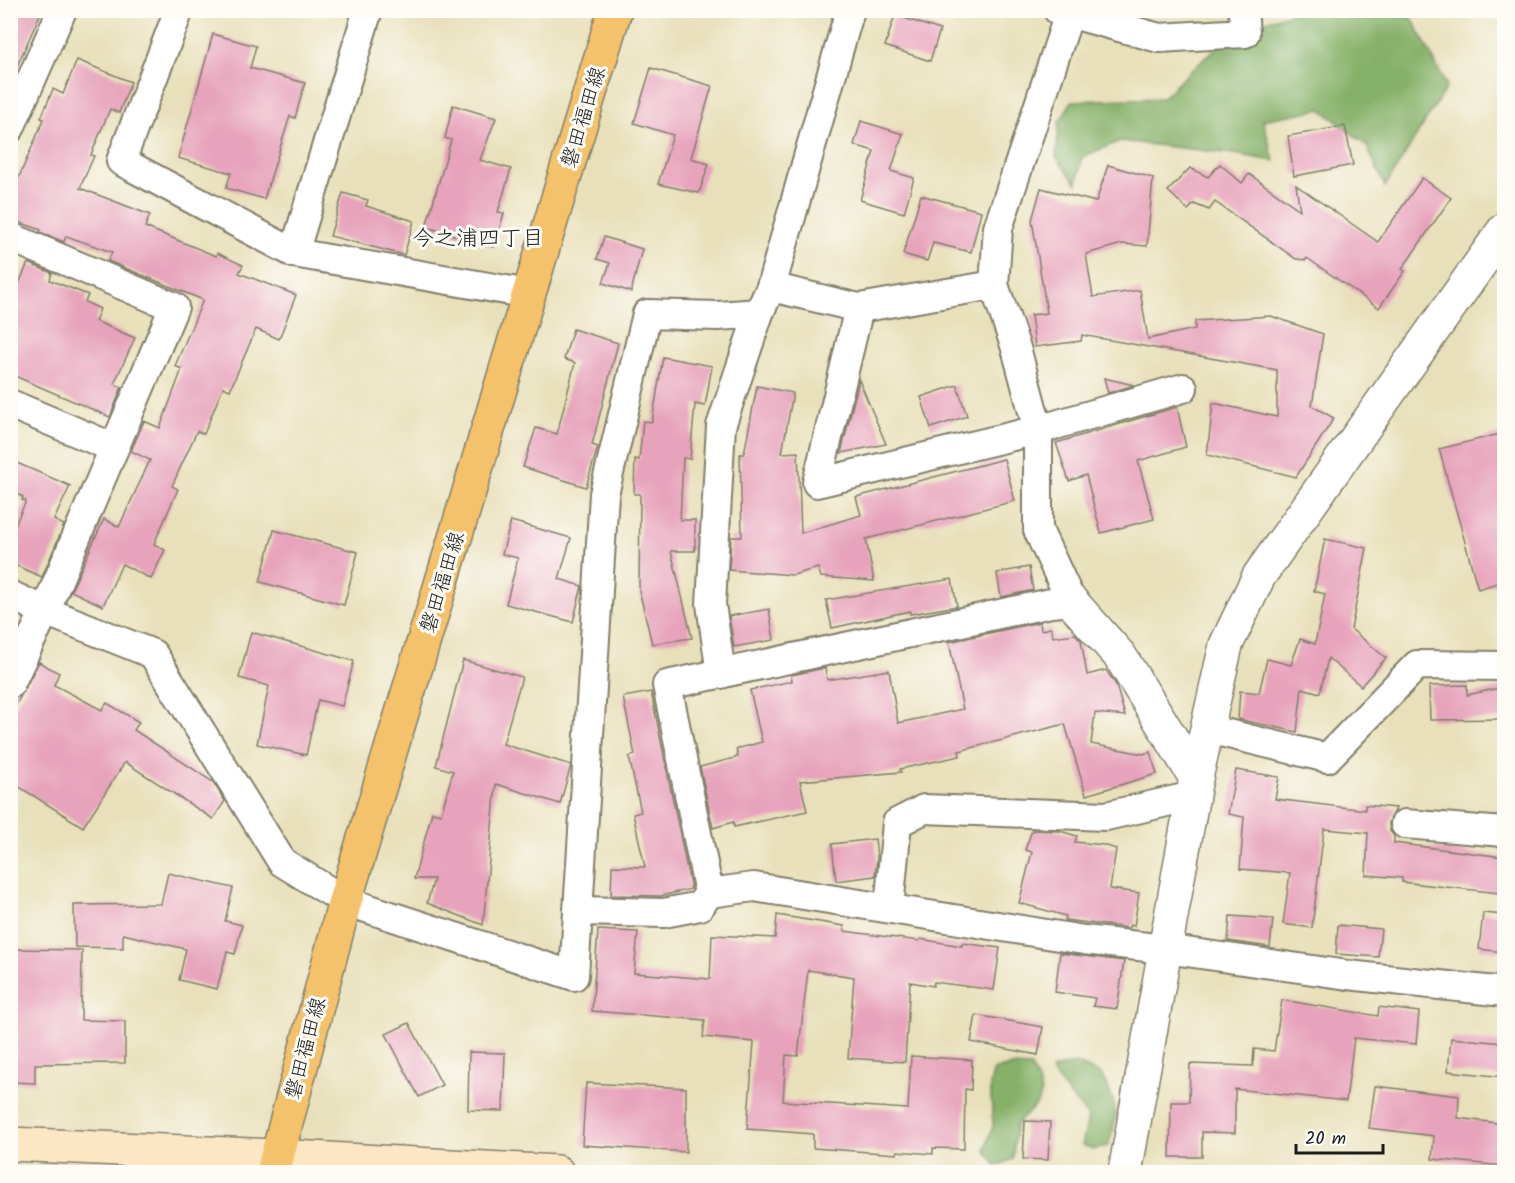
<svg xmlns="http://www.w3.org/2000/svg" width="1515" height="1183" viewBox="0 0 1515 1183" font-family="Kalam,'Klee One',sans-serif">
<rect width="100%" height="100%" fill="#fdfcf7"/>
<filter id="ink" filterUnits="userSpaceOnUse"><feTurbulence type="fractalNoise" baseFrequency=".0167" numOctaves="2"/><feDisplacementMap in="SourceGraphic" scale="12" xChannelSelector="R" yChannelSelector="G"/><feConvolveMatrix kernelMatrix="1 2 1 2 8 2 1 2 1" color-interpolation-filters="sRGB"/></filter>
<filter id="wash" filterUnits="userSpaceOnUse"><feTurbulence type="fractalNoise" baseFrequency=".008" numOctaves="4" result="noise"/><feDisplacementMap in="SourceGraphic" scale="24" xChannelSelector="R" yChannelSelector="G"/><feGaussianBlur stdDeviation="1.35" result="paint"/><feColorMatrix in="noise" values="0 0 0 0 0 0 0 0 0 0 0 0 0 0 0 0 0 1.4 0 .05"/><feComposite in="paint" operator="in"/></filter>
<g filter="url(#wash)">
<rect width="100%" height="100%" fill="#e8e0ba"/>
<g fill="#85b168" stroke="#506642" stroke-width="1.5">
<path d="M1302,11H1375L1412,18L1447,86L1385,187L1367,146L1321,109L1263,120L1274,161L1234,154L1120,141L1082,157L1077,184L1056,157L1059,122L1072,101L1162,98C1185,76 1209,51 1236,34C1255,22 1280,17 1302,11Z"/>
<path d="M1075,1063L1101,1074C1117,1105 1120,1112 1108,1146L1093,1150L1082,1145L1088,1117C1076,1100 1061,1088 1051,1070Z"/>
<path d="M1012,1066L1031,1067C1050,1101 1040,1100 1016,1125L1013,1159L996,1166L985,1150L993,1126L990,1083L994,1070Z"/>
</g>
<g id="blocks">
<g fill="#e7a3bb">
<polygon points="10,10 42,10 10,82"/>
<polygon points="895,15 940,30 930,61 885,46"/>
<polygon points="213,34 256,46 250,68 305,83 295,118 290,116 264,199 226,188 231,173 178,158"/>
<polygon points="77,60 131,82 119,113 110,109 91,155 94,156 80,188 150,215 145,227 216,256 217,253 243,265 239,273 296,295 279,339 256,329 230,390 223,387 204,434 197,431 172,486 178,489 154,544 165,550 151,579 122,564 103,606 71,591 104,519 119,527 150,460 131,451 144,421 160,428 182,369 175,366 203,300 108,261 112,252 66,236 64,242 40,232 41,230 10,219 10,198 44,119 41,118 53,89 63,94"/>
<polygon points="651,68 712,86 691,158 709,164 699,193 658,184 673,135 634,123"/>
<polygon points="453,105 496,118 480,160 511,169 498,212 504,213 494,247 426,227 451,140 445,138"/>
<polygon points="861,121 903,134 891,171 914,178 904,213 860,200 874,151 854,145"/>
<polygon points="1345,126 1353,165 1294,176 1288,136"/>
<polygon points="1220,164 1242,183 1249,174 1300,210 1296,185 1378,242 1422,178 1451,198 1402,269 1405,271 1379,308 1307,258 1306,260 1296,259 1215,202 1209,210 1194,204 1188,210 1168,191 1190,168 1208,177"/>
<polygon points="1108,165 1153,178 1147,246 1122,244 1086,254 1093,297 1140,290 1148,339 1195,329 1195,321 1271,316 1323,334 1312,406 1334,418 1296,477 1207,455 1213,403 1277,417 1277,370 1082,335 1081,341 1035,347 1031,315 1047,313 1032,220 1041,188 1096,202"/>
<polygon points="343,193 368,200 366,206 414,221 404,255 330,236"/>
<polygon points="921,195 981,211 971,252 933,243 927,261 903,254"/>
<polygon points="604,237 642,249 631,292 603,283 610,263 597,259"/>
<polygon points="28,263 52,273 50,280 88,295 85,302 100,309 95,321 135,338 114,384 122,387 110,417 10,374 10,304"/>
<polygon points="573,329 618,343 592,445 598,447 586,487 523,467 536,428 557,434 575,363 564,359"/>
<polygon points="663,357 712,366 705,406 695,404 690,459 683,458 680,520 695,520 695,551 671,551 692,638 652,644 639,590 640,494 634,494 635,459 639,460 643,421 652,422"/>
<polygon points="1104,378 1134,385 1108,393"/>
<polygon points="859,380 886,444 841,453"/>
<polygon points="957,385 967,416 931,428 921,397"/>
<polygon points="757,386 793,393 782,453 798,452 801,533 861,515 856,497 1004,459 1015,501 866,539 874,581 821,577 818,568 793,575 729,570 731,537 742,537 740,454 744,454"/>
<polygon points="1177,407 1186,447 1138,461 1154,519 1101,533 1086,475 1069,481 1056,443"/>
<polygon points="1504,433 1504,581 1478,589 1439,449"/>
<polygon points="10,460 70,486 54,520 64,525 42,577 10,563 10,536 26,501 22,500 23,497 10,491"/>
<polygon points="511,521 571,538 559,579 582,586 573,622 506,604 518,558 502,554"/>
<polygon points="274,530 358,552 344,605 260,582"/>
<polygon points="1325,539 1367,548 1351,629 1386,658 1361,686 1328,658 1320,693 1302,688 1297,732 1238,719 1240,691 1259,693 1267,659 1291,665 1300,639 1315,644 1325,594 1314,591"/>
<polygon points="1029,567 1033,590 1001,597 997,573"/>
<polygon points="952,579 957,606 910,614 910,611 832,628 826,600"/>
<polygon points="769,609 774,640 734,647 729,616"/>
<polygon points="1040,622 1041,630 1051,628 1053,637 1075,634 1081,640 1087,675 1106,670 1116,685 1125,716 1095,713 1091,744 1143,754 1150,752 1157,774 1086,795 1065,724 959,751 960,756 900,769 901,772 800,781 807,811 734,827 733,822 713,828 700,767 738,757 736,749 762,742 750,690 792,681 791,675 825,668 827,680 889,670 898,723 963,709 949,642"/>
<polygon points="251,632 354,661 342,706 318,700 306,755 257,744 269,686 239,678"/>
<polygon points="463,660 522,677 503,744 571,765 560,804 496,784 483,925 427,903 434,879 414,879 432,812 441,814 453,771 436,766"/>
<polygon points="39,662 59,673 54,685 102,710 107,703 139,722 134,730 213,782 225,801 213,819 125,762 83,827 10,781 10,716"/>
<polygon points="1467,685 1467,695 1504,687 1504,719 1430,720 1429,686"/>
<polygon points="651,692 691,889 661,896 611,895 612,866 645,867 633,814 641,812 629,757 635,755 623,697"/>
<polygon points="1236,770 1279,777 1275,799 1365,810 1365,805 1396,808 1389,823 1390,831 1394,836 1394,843 1503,857 1499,893 1402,882 1402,878 1366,875 1368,833 1324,829 1312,928 1283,924 1290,873 1240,869 1244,817 1228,814"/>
<polygon points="1032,830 1060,831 1077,836 1075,842 1104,845 1116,849 1110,889 1139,893 1134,926 1130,925 1129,928 1065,920 1066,916 1019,903 1032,852 1025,850"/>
<polygon points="875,839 877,858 875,876 836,881 832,844"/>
<polygon points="168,873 233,888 225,921 242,925 235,954 227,952 217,989 179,980 186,949 123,934 123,948 75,947 74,905 161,904"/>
<polygon points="1483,913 1504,915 1504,952 1479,949"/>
<polygon points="777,915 844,926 844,931 919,941 920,939 962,946 962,943 1000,948 994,990 934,982 933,986 910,982 905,1062 848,1058 854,977 808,970 798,1056 786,1055 783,1101 908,1109 911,1056 972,1060 971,1090 965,1089 964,1149 933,1148 933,1154 897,1151 897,1154 813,1148 813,1134 747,1129 754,1042 703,1037 705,1020 592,1011 598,930 638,932 634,973 710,979 712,935 775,938"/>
<polygon points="1230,916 1273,919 1270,947 1228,941"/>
<polygon points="1338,925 1381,929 1378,957 1336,954"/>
<polygon points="10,949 82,950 81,1020 125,1021 125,1063 35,1064 35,1083 10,1082"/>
<polygon points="1060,953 1124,961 1117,1009 1093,1006 1095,998 1055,992"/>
<polygon points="1282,1000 1378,1016 1379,1007 1419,1012 1416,1044 1354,1038 1346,1101 1235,1089 1235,1133 1202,1132 1202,1157 1170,1157 1171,1102 1189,1102 1190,1064 1253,1066 1254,1049 1274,1051"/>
<polygon points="976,1015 1043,1027 1038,1055 971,1042"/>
<polygon points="409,1023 442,1085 419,1097 386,1034"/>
<polygon points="1451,1038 1504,1043 1504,1077 1448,1071"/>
<polygon points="469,1052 505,1053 503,1111 468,1110"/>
<polygon points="586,1083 686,1088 686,1152 582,1145"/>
<polygon points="1375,1086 1459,1096 1458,1118 1504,1124 1504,1166 1432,1159 1434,1136 1369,1128"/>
<polygon points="1025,1121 1050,1122 1048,1160 1023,1159"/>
</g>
</g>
</g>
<g filter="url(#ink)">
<use href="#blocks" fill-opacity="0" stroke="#827e6b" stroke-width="1.5"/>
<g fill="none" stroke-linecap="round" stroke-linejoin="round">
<defs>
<g id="minor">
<polyline points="179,10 121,161 294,253 529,294"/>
<polyline points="1058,10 1159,38 1245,33 1243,10"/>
<polyline points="1069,14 998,228 994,285 1016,348 1038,430 1038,530 1071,601 1051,603 667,685 709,893 754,887 1084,940 1165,949 1348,975 1504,992"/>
<polyline points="10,128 62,10"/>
<polyline points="10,237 174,307 45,611 10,684"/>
<polyline points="294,253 368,10"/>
<polyline points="771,287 859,308 994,285"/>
<polyline points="859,308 817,483 1038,430 1183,388"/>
<polyline points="10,404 114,448"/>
<polyline points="10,595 45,611 153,654 282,862 345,901 574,976 604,494 647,314 718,316 759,313 771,287 850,10"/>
<polyline points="721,674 711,604 721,426 759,313"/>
<polyline points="1208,729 1327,758 1417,665 1504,666"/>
<polyline points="1405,824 1504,832"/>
<polyline points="889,908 897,823 924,809 1106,816 1193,796"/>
<polyline points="578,911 664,913 700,906 709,893"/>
</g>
<g id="tertiary">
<polyline points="1071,601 1120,656 1196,778"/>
<polyline points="1125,1172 1196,778 1226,645 1259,576 1504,230"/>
</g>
<polyline id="secondary" points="10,1144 276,1156 557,1172"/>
<polyline id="primary" points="273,1172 345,901 615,10"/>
</defs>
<use href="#minor" stroke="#827e6b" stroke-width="32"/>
<use href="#tertiary" stroke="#827e6b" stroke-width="36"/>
<use href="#secondary" stroke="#827e6b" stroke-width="36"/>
<use href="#primary" stroke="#827e6b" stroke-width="36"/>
<use href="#minor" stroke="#fff" stroke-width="28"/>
<use href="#tertiary" stroke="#fff" stroke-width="33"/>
<use href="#secondary" stroke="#fbe7c3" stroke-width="33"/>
<use href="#primary" stroke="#f4c26a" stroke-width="33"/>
</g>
</g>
<g text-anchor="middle" stroke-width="6" stroke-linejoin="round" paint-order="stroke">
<g font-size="21" fill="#1c1c1c" stroke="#fdfcf7">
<text transform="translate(583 117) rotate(-73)" y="7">磐田福田線</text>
<text transform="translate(442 582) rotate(-73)" y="7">磐田福田線</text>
<text transform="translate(305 1048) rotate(-75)" y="7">磐田福田線</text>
</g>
<g font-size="22" fill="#1c1c1c" stroke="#fdfcf7">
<text x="478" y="245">今之浦四丁目</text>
</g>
</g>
<rect width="1515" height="1183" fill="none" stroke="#fdfcf7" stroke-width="36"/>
<path d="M1296 1144v9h87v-9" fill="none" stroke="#1c1c1c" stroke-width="3"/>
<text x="1305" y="1144" font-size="18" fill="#1c1c1c" stroke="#fdfcf7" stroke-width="4.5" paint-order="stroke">20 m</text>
</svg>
